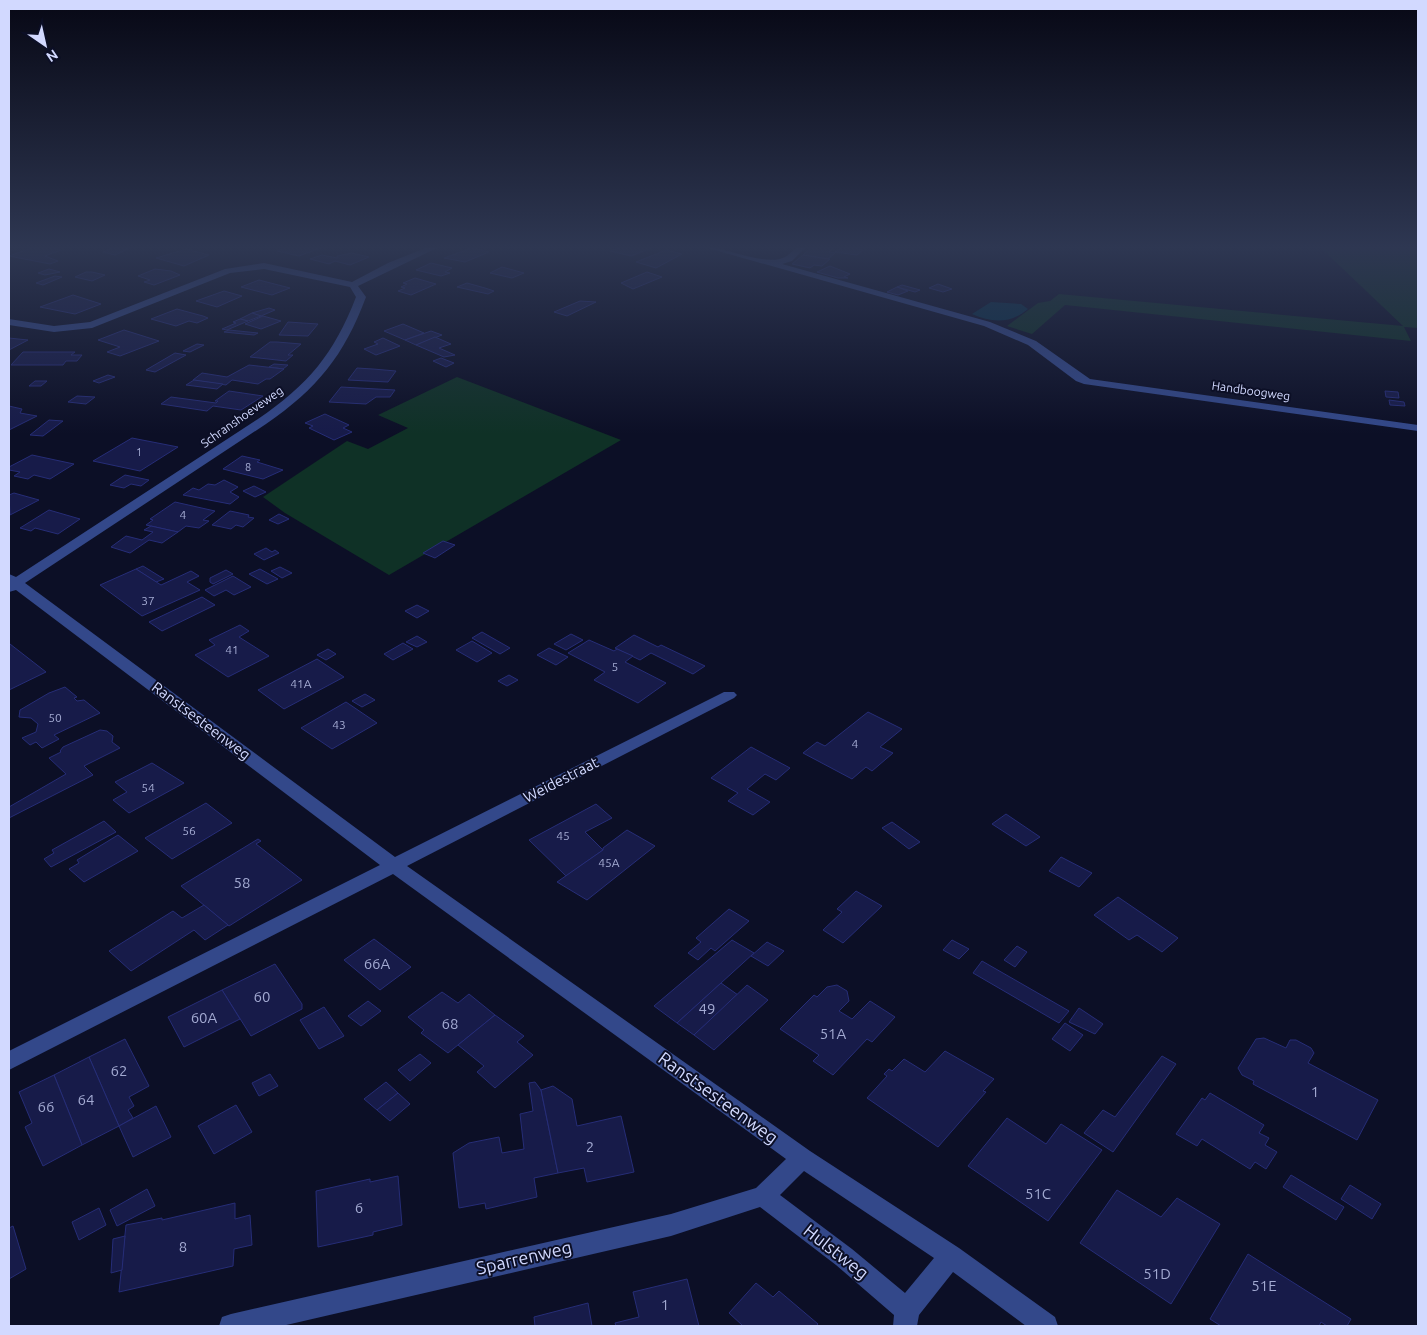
<svg xmlns="http://www.w3.org/2000/svg" width="1427" height="1335" viewBox="0 0 1427 1335" font-family="Ubuntu,sans-serif">
<rect width="100%" height="100%" fill="#0c0f26"/>
<g fill="#0f3126">
<polygon points="1320,247 1418,247 1418,328 1404,327 1411,341 1065,305 1032,334 1007,326 1038,303 1050,301 1059,294 1403,326"/>
<polygon points="457,377 621,440 389,575 285,513 263,497 347,441 368,449 408,428 378,415"/>
</g>
<path fill="#053047" d="M991,302L1021,304L1028,309C1010,324 992,323 972,314Z"/>
<g fill="#171b49" stroke="#262d77">
<polygon points="51,247 61,250 45,256 58,261 50,264 9,256 34,247"/>
<polygon points="115,247 132,247 115,255 103,252"/>
<polygon points="287,247 323,247 299,256 277,251"/>
<polygon points="622,247 654,247 631,256 610,251"/>
<polygon points="812,247 833,248 829,252 835,253 828,259 803,255"/>
<polygon points="843,247 851,247 863,250 857,255 835,252"/>
<polygon points="472,248 489,252 465,262 444,258"/>
<polygon points="186,249 209,255 184,266 156,258"/>
<polygon points="666,250 682,254 656,268 636,262"/>
<polygon points="352,253 369,257 350,265 335,261 329,264 310,259 322,255 337,258 337,256"/>
<polygon points="803,255 828,259 830,259 822,266 814,265 810,268 792,264"/>
<polygon points="431,263 452,268 445,272 450,273 441,276 416,270"/>
<polygon points="830,266 850,274 844,277 848,278 838,278 817,272"/>
<polygon points="502,267 524,273 512,278 490,273"/>
<polygon points="49,269 60,272 45,275 38,273"/>
<polygon points="155,269 171,271 180,275 154,285 144,282 150,280 138,276"/>
<polygon points="86,272 92,272 105,275 92,281 75,277"/>
<polygon points="647,272 662,277 633,289 621,283"/>
<polygon points="55,276 62,277 43,285 36,283"/>
<polygon points="415,278 436,284 411,295 398,291 405,288 401,287 407,284 403,283"/>
<polygon points="259,280 290,288 272,295 241,287"/>
<polygon points="467,283 485,288 494,291 488,294 457,287"/>
<polygon points="938,284 952,289 943,292 929,288"/>
<polygon points="902,285 920,290 915,292 897,287"/>
<polygon points="897,287 908,291 898,295 887,292"/>
<polygon points="224,291 242,296 217,307 196,301"/>
<polygon points="73,295 101,304 75,314 40,307"/>
<polygon points="580,301 596,302 567,316 554,312"/>
<polygon points="269,308 275,310 261,316 252,313"/>
<polygon points="177,309 203,316 208,318 197,323 189,321 176,326 151,319"/>
<polygon points="252,313 261,316 248,321 240,319"/>
<polygon points="263,316 281,321 261,329 245,324"/>
<polygon points="240,319 248,321 227,330 222,329 236,323 233,322"/>
<polygon points="288,322 318,324 308,336 279,335"/>
<polygon points="403,324 424,333 405,340 384,331"/>
<polygon points="124,330 159,341 120,356 107,352 120,347 98,340"/>
<polygon points="229,330 258,333 254,335 224,332"/>
<polygon points="431,331 442,335 416,345 405,340"/>
<polygon points="435,337 451,344 439,348 455,355 444,357 416,345"/>
<polygon points="9,338 18,339 28,340 9,350"/>
<polygon points="383,338 400,346 376,355 364,349 378,344 374,342"/>
<polygon points="270,342 277,342 301,344 288,355 293,355 286,361 250,357"/>
<polygon points="197,344 204,345 190,352 183,351"/>
<polygon points="23,352 75,352 71,355 82,355 77,361 66,361 63,365 11,365"/>
<polygon points="175,353 186,355 155,372 146,370"/>
<polygon points="441,358 454,363 446,367 433,361"/>
<polygon points="274,364 288,365 283,369 269,367"/>
<polygon points="249,365 284,369 270,379 266,379 258,384 232,380 226,385 193,380 202,373 227,377"/>
<polygon points="357,368 373,369 396,371 388,382 348,380"/>
<polygon points="108,375 115,377 99,383 93,381"/>
<polygon points="194,380 223,384 217,389 186,385"/>
<polygon points="35,381 47,381 41,386 29,386"/>
<polygon points="341,387 395,390 390,397 376,397 366,404 329,402"/>
<polygon points="229,391 263,396 241,410 213,406 207,411 161,404 171,397 216,403 218,401 215,401"/>
<polygon points="1385,391 1398,392 1399,398 1386,397"/>
<polygon points="77,396 95,397 86,404 68,402"/>
<polygon points="1389,400 1404,402 1405,406 1390,405"/>
<polygon points="9,406 22,409 20,413 37,416 9,430"/>
<polygon points="325,414 349,425 343,428 352,432 334,440 309,428 313,426 305,423"/>
<polygon points="49,420 63,421 43,436 30,435"/>
<polygon points="132,438 178,447 140,471 93,461"/>
<polygon points="32,455 74,464 50,479 34,475 28,479 14,476 20,472 9,470 9,467"/>
<polygon points="242,456 260,460 257,462 283,470 263,479 223,469"/>
<polygon points="125,475 149,480 141,486 131,484 124,488 110,485"/>
<polygon points="224,480 238,487 230,492 239,497 230,504 183,495 193,488 199,490 208,484 215,485"/>
<polygon points="254,486 266,492 255,497 243,491"/>
<polygon points="14,493 39,500 10,515 9,495"/>
<polygon points="175,502 215,511 203,520 209,521 199,528 186,526 178,532 146,525 153,520 150,519"/>
<polygon points="49,510 80,519 58,534 35,528 31,531 20,528"/>
<polygon points="230,511 249,515 248,517 254,518 243,527 236,525 231,529 212,525"/>
<polygon points="279,514 289,519 278,524 269,520"/>
<polygon points="151,526 178,532 162,543 149,540 130,553 111,547 126,536 142,540 153,532 144,530"/>
<polygon points="443,541 455,545 435,558 423,553"/>
<polygon points="266,548 272,552 275,550 279,553 264,560 254,554"/>
<polygon points="143,566 164,579 156,582 136,569"/>
<polygon points="280,567 292,573 282,578 271,571"/>
<polygon points="136,569 161,585 191,571 199,576 187,582 200,590 142,616 100,585"/>
<polygon points="260,569 278,579 267,584 249,574"/>
<polygon points="226,570 233,574 213,584 210,582 210,578"/>
<polygon points="233,576 251,587 234,595 226,590 214,596 205,590"/>
<polygon points="202,597 215,605 162,631 149,622"/>
<polygon points="417,605 429,611 417,618 405,611"/>
<polygon points="240,625 249,631 239,637 269,656 228,677 195,655 215,645 209,640"/>
<polygon points="482,632 510,648 500,654 472,638"/>
<polygon points="571,634 583,640 566,650 554,644"/>
<polygon points="634,635 658,647 661,645 705,666 693,674 651,653 640,660 615,648"/>
<polygon points="417,636 427,642 417,647 406,642"/>
<polygon points="589,640 614,651 617,649 633,656 625,662 666,683 638,703 594,680 605,672 568,653"/>
<polygon points="472,641 492,653 477,662 456,650"/>
<polygon points="403,643 413,649 393,660 384,654"/>
<polygon points="9,644 10,644 46,672 9,690"/>
<polygon points="549,648 568,657 556,665 537,655"/>
<polygon points="328,649 336,654 326,660 317,655"/>
<polygon points="317,659 344,677 284,709 258,690"/>
<polygon points="509,675 518,680 507,686 498,681"/>
<polygon points="65,687 77,697 74,698 77,701 84,700 100,713 54,735 59,739 42,748 36,742 30,745 22,738 36,732 38,724 31,718 19,717 20,710 49,693"/>
<polygon points="365,694 375,700 362,707 352,701"/>
<polygon points="346,702 377,723 332,749 301,728"/>
<polygon points="868,712 902,729 880,747 893,753 872,771 866,767 852,779 803,753 817,742 825,746"/>
<polygon points="100,730 107,731 113,736 112,742 120,748 84,766 93,775 9,818 9,807 66,774 49,758 61,752 60,751 63,747"/>
<polygon points="751,747 790,768 776,780 765,774 747,789 770,802 753,815 728,801 738,793 711,778"/>
<polygon points="152,763 184,783 129,813 113,800 127,792 115,782"/>
<polygon points="206,803 232,823 172,859 145,838"/>
<polygon points="596,804 612,818 585,832 603,850 566,876 529,840"/>
<polygon points="1006,814 1040,837 1026,846 992,824"/>
<polygon points="104,821 116,832 51,867 44,859 54,853 52,850"/>
<polygon points="892,822 920,842 909,849 882,828"/>
<polygon points="627,830 655,846 587,900 557,882 603,850 603,848"/>
<polygon points="118,835 138,851 84,882 69,869 79,863 77,860"/>
<polygon points="258,839 261,841 256,844 302,880 229,926 181,886"/>
<polygon points="1061,857 1092,873 1079,887 1049,871"/>
<polygon points="856,891 882,906 843,943 823,930 842,912 837,909"/>
<polygon points="1118,897 1178,938 1162,952 1137,935 1129,940 1094,915"/>
<polygon points="204,905 228,925 205,940 194,930 131,971 109,951 173,911 182,918"/>
<polygon points="729,909 749,921 715,951 711,948 698,960 688,953 701,942 696,938"/>
<polygon points="374,939 411,967 380,990 344,960"/>
<polygon points="732,940 754,953 677,1023 654,1006"/>
<polygon points="952,940 969,949 959,959 943,950"/>
<polygon points="767,942 784,951 768,966 751,956"/>
<polygon points="1017,946 1027,952 1015,967 1004,960"/>
<polygon points="982,961 1069,1011 1059,1023 973,973"/>
<polygon points="275,964 302,1004 302,1009 251,1036 222,990"/>
<polygon points="721,983 738,995 694,1035 677,1023"/>
<polygon points="747,985 768,1000 714,1050 694,1035"/>
<polygon points="837,985 847,991 849,1001 839,1011 852,1019 870,1001 895,1017 872,1042 867,1039 833,1075 813,1061 819,1055 780,1029 814,995 817,997 827,987"/>
<polygon points="222,990 240,1019 184,1047 168,1017"/>
<polygon points="442,992 458,1003 469,994 495,1015 448,1053 421,1033 424,1030 408,1017"/>
<polygon points="368,1001 381,1011 361,1026 348,1016"/>
<polygon points="324,1007 344,1036 319,1049 300,1020"/>
<polygon points="1079,1008 1103,1024 1095,1034 1069,1022"/>
<polygon points="495,1015 524,1036 517,1042 533,1055 495,1088 477,1072 484,1066 458,1045"/>
<polygon points="1065,1023 1083,1035 1070,1051 1052,1039"/>
<polygon points="1264,1038 1286,1048 1290,1040 1296,1040 1311,1048 1314,1053 1308,1063 1378,1100 1357,1140 1253,1084 1254,1081 1242,1075 1238,1068 1256,1039"/>
<polygon points="125,1039 149,1086 129,1097 134,1106 128,1110 133,1118 119,1126 89,1057"/>
<polygon points="945,1051 994,1079 983,1091 986,1092 938,1147 867,1098 887,1076 884,1074 889,1069 892,1071 904,1059 925,1072"/>
<polygon points="420,1054 431,1063 410,1081 398,1070"/>
<polygon points="1162,1056 1176,1064 1113,1152 1084,1133 1103,1110 1115,1117"/>
<polygon points="89,1057 119,1126 82,1145 54,1075"/>
<polygon points="270,1074 278,1086 259,1096 252,1083"/>
<polygon points="54,1075 82,1145 43,1166 25,1127 32,1123 19,1092"/>
<polygon points="386,1082 398,1093 377,1110 364,1099"/>
<polygon points="535,1082 541,1090 558,1173 534,1178 537,1197 486,1209 485,1203 459,1208 453,1153 469,1143 499,1137 502,1153 524,1149 520,1114 533,1111 529,1083"/>
<polygon points="553,1086 572,1099 577,1126 621,1116 634,1172 587,1182 584,1168 558,1173 541,1090"/>
<polygon points="398,1093 410,1104 390,1121 377,1110"/>
<polygon points="1210,1093 1264,1125 1259,1133 1269,1138 1265,1145 1277,1152 1266,1169 1255,1162 1250,1169 1202,1139 1197,1146 1176,1134 1202,1098 1205,1100"/>
<polygon points="236,1105 252,1132 214,1154 198,1126"/>
<polygon points="156,1106 171,1137 133,1157 119,1126"/>
<polygon points="1007,1118 1046,1144 1061,1124 1102,1150 1048,1221 968,1166"/>
<polygon points="1291,1175 1344,1207 1336,1220 1283,1187"/>
<polygon points="398,1176 402,1225 373,1232 373,1235 318,1247 316,1191 370,1179 370,1182"/>
<polygon points="1350,1185 1381,1204 1372,1219 1341,1199"/>
<polygon points="147,1189 155,1206 117,1226 110,1210"/>
<polygon points="1117,1190 1161,1217 1177,1198 1220,1224 1171,1304 1080,1243"/>
<polygon points="235,1203 235,1219 250,1215 252,1245 234,1249 233,1266 119,1292 126,1225 162,1218 162,1220"/>
<polygon points="99,1208 106,1225 79,1240 72,1222"/>
<polygon points="13,1226 26,1269 9,1279 9,1228"/>
<polygon points="125,1236 122,1270 111,1273 113,1239"/>
<polygon points="1248,1254 1351,1319 1347,1326 1327,1326 1321,1322 1319,1326 1221,1326 1210,1319"/>
<polygon points="687,1279 699,1326 616,1326 615,1323 639,1317 633,1292"/>
<polygon points="756,1283 773,1297 779,1291 818,1324 816,1326 743,1326 729,1313"/>
<polygon points="588,1303 592,1326 535,1326 534,1317"/>
</g>
<g fill="none" stroke-linecap="round" stroke-linejoin="round">
<g fill="#33488a" fill-rule="evenodd">
<path d="M428,247H439L358,286L366,297C344,356 317,389 266,424L25,583L395,857L724,692H734L737,695L734,698L407,866L810,1151L959,1248L1055,1317L1058,1326H1026L953,1272L919,1315L917,1326H893L894,1315L836,1265L760,1207L671,1236L282,1326H219L222,1317L231,1314L671,1214L756,1188L786,1159L393,874L9,1070V1051L380,865L16,590L9,592V574L16,577L258,419C308,385 334,354 356,297L350,287L264,269L230,273L92,328L54,332L9,325V319L54,326L90,322L225,269L264,263L352,282L388,263ZM804,1171L934,1258L905,1293L852,1249L780,1195Z"/>
<path d="M704,247C727,247 765,267 785,257C789,255 793,250 797,247H806L792,261L782,264L990,322L1036,341L1090,379L1418,425V431L1084,384L1076,381L1028,345L984,326Z"/>
</g>
</g>
<linearGradient id="sky" x2="0" y2="1"><stop stop-color="#070815"/><stop offset="0.57" stop-color="#2e3752"/><stop offset="1" stop-color="#2e3752" stop-opacity="0"/></linearGradient>
<rect width="1427" height="434" fill="url(#sky)"/>
<g text-anchor="middle" stroke-width="4" stroke-linejoin="round" paint-order="stroke">
<g font-size="11" fill="#a3aad2">
<text x="139" y="456">1</text>
<text x="248" y="471">8</text>
</g>
<g font-size="12" fill="#d2d9ff" stroke="#0c0f26">
<text transform="translate(1251 391) rotate(8)" y="4">Handboogweg</text>
<text transform="translate(242 417) rotate(-35)" y="4">Schranshoeveweg</text>
</g>
<g font-size="12" fill="#a3aad2">
<text x="183" y="519">4</text>
<text x="148" y="605">37</text>
<text x="232" y="654">41</text>
<text x="615" y="671">5</text>
<text x="301" y="688">41A</text>
<text x="55" y="722">50</text>
<text x="339" y="729">43</text>
<text x="855" y="748">4</text>
<text x="148" y="792">54</text>
<text x="189" y="835">56</text>
<text x="563" y="840">45</text>
<text x="609" y="867">45A</text>
</g>
<g font-size="15" fill="#d2d9ff" stroke="#0c0f26">
<text transform="translate(201 721) rotate(37)" y="5">Ranstsesteenweg</text>
<text transform="translate(561 780) rotate(-27)" y="5">Weidestraat</text>
</g>
<g font-size="15" fill="#a3aad2">
<text x="242" y="888">58</text>
<text x="377" y="969">66A</text>
<text x="262" y="1002">60</text>
<text x="707" y="1014">49</text>
<text x="204" y="1023">60A</text>
<text x="450" y="1029">68</text>
<text x="833" y="1039">51A</text>
<text x="119" y="1076">62</text>
<text x="1315" y="1097">1</text>
<text x="86" y="1105">64</text>
<text x="46" y="1112">66</text>
<text x="590" y="1152">2</text>
<text x="1038" y="1199">51C</text>
<text x="359" y="1213">6</text>
<text x="183" y="1252">8</text>
<text x="1157" y="1279">51D</text>
<text x="1264" y="1291">51E</text>
<text x="665" y="1310">1</text>
</g>
<g font-size="18" fill="#d2d9ff" stroke="#0c0f26">
<text transform="translate(718 1098) rotate(36)" y="6">Ranstsesteenweg</text>
<text transform="translate(836 1252) rotate(38)" y="6">Hulstweg</text>
<text transform="translate(524 1258) rotate(-13)" y="6">Sparrenweg</text>
</g>
</g>
<rect width="1427" height="1335" fill="none" stroke="#d2d9ff" stroke-width="20"/>
<g transform="translate(45 45) rotate(146)" stroke="#0c0f26" stroke-width="4" paint-order="stroke">
<path d="M0-4L9 19L0 12L-9 19Z" fill="#d2d9ff"/>
<text y="-8" font-size="14" font-weight="bold" text-anchor="middle" fill="#d2d9ff">N</text>
</g>
</svg>
